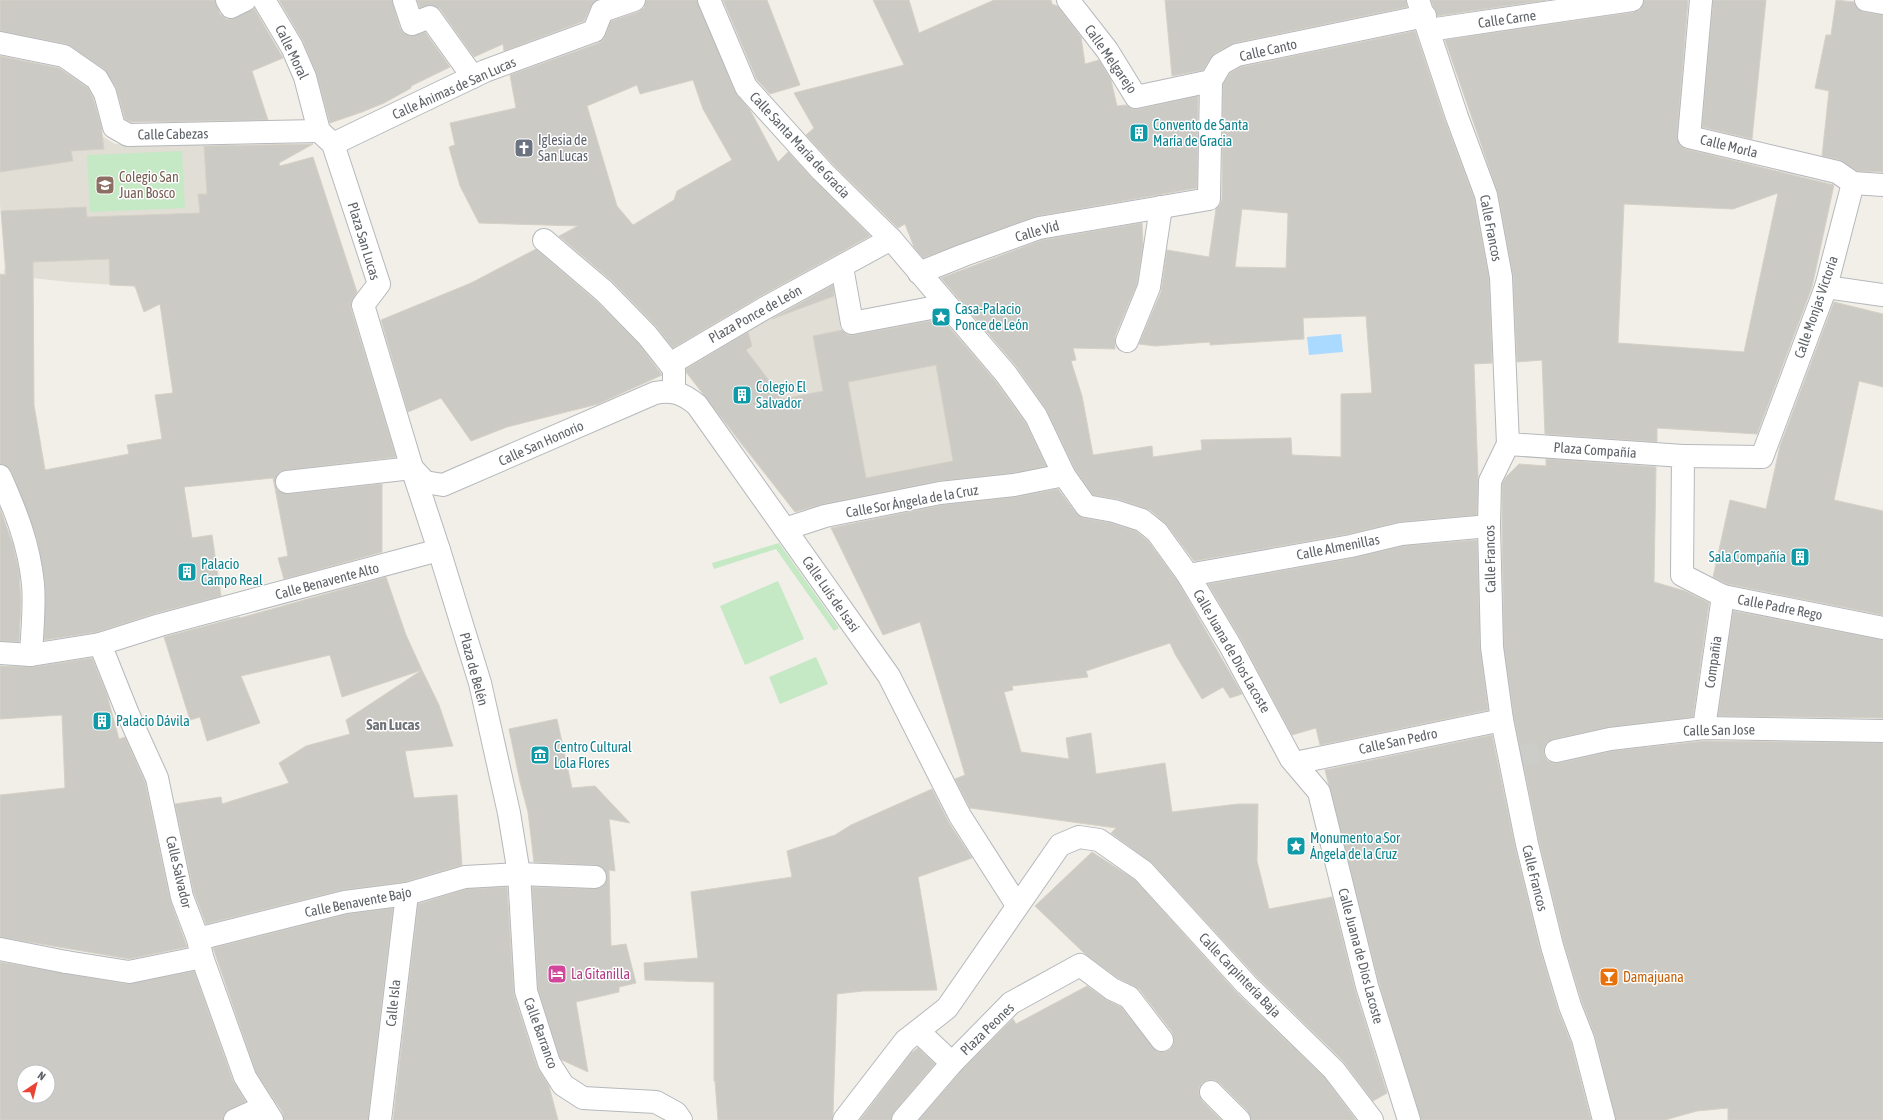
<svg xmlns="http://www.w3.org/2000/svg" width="1883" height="1120" viewBox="0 0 1883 1120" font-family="'Asap Condensed',sans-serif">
<rect width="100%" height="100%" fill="#f1efe8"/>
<g fill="#e1ded6">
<polygon points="0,61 63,71 91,86 102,136 115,144 204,141 205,163 218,193 140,293 133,286 69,282 4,275 4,269 9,270 13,235 3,235 0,204"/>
<polygon points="833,279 841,330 943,311 1024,413 1049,468 795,512 739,442 681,365"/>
</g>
<g fill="#c5e8c5">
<polygon points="182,151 185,208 90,212 87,155"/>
<polygon points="779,543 839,628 834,631 776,549 714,569 712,563"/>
<polygon points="778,581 804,639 745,665 720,606"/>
<polygon points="816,657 828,684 780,704 769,677"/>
</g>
<polygon fill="#aadaff" points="1341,334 1343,352 1309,355 1307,337"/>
<g fill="#cccac5" stroke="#d6d1c6" fill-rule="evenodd">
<polygon points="0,0 215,0 220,14 226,19 231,19 254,8 283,58 252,71 268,120 131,122 125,119 116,87 104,69 67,44 0,31"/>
<polygon points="279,0 392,0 400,28 404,33 410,36 425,32 450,67 411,86 411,88 384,103 362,112 330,123 316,72 303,41"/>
<polygon points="417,0 597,0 591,6 584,21 504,51 503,44 474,57 440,9 431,5 420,8"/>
<path d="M646,0H697L735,92L750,110L778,162L788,152L813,179L870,236L759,297L673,348L656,326L613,282L559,236L578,226L479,223L460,186L449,147L455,145L450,123L516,108L510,75L599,43L604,39L611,21L638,12L644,8ZM693,80L703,109L732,160L677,191L674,200L633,225L617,206L587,106L637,85L640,94Z"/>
<polygon points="723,0 767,0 800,85 770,94 757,80"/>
<polygon points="873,0 909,0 919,33 994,0 1051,0 1052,4 1057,6 1081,37 1085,64 1099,60 1111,80 1117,106 1126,105 1132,109 1139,109 1198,96 1197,188 1037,216 923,258 914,247 905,224 898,228 831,162 806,135 814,128 794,93 904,65"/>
<polygon points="1165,0 1406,0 1407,7 1234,43 1215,53 1203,70 1172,76"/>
<polygon points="1431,0 1546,0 1437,16"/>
<path d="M1644,0H1688L1677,136L1681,146L1686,149L1834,185L1812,287L1757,434L1657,428V442L1545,434L1542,360L1517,362L1513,276L1498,193L1445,40L1634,12L1640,10ZM1778,193L1744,352L1618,343L1624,204L1733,209Z"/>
<polygon points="1713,0 1766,0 1752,139 1702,127"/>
<polygon points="1836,0 1854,2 1858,9 1863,12 1883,15 1883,172 1857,171 1840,160 1822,156 1829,91 1815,88 1826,35 1831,35"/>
<path d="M1415,31L1445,121L1474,198L1489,278L1492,363L1474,364L1478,477L1477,515L1398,522L1348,534L1194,561L1167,525L1150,510L1118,499L1093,495L1075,469L1046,409L1016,366L941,278L1042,240L1142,223L1143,245L1137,284L1115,336V349L1073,348L1076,360L1071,361L1082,396L1093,455L1152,446L1153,457L1202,450L1201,440L1291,438L1292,455L1341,457V394L1372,393L1366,316L1303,318L1304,339L1210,345V342L1155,346L1139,344L1161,292L1167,250L1209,257L1216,209L1220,205L1222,199L1223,84L1230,73L1241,67ZM1242,209L1288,213L1286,268L1235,267Z"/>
<polygon points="0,56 59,68 88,88 93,98 101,125 104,149 71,151 73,161 0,172"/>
<path d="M313,144L279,163L280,166L313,157L357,292L351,302V309L396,457L286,470L280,472L276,477L275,484L277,490L282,493L288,494L382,484V552L284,579L278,558L288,556L273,478L184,487L192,538L212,535L221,596L156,613L97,632L44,640L45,583L37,539L11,471L7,466L0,464V274L6,275L1,211L86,207L87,217L200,213L198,194H207L204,146ZM109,259L110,285L135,286L144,312L160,304L173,393L155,395L162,439L127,445L129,454L45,470L34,405L33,262Z"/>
<polygon points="536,249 595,300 638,343 662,375 598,404 507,427 471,441 441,398 408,412 381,320 471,283"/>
<polygon points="833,285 834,296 772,319"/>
<polygon points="1834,302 1883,314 1883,387 1859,381 1834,500 1883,511 1883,615 1727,584 1713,577 1730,500 1766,509 1780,446"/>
<path d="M942,319L996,382L1025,422L1046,466L1012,473L938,481L823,504L795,512L686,372V369L748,332L752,346L746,350L783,399L823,391L813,336L842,330L847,335H854ZM936,365L953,461L866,478L848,382Z"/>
<polygon points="1546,459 1656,467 1654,582 1685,591 1709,603 1693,717 1609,727 1553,739 1547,742 1544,748 1544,754 1547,760 1553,763 1559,763 1612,751 1705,741 1883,743 1883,1120 1728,1120 1728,1108 1697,1111 1665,1120 1616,1120 1595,1036 1582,1002 1564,943 1539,841 1514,718 1504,646 1502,526 1502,484 1506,477 1519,464 1546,466"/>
<polygon points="1058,489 1076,513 1083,518 1111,523 1136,531 1148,541 1178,582 1242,694 1230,698 1223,687 1202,699 1175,654 1170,643 1086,671 1088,677 1012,686 1013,690 1004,692 1021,752 1069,759 1066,738 1091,733 1096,774 1165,763 1172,812 1238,804 1258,804 1257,861 1269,909 1332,897 1355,990 1387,1093 1373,1101 1343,1061 1255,975 1152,863 1111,833 1116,828 970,808 955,779 965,775 920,622 883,635 831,528 942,505 1015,497"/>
<polygon points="0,508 13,545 19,571 21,602 19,642 0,641"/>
<polygon points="1477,540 1480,647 1488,710 1320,745 1316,728 1292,735 1242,641 1208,584 1353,558 1403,546"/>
<polygon points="386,577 406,635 422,670 342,697 330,655 241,676 260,723 207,741 200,717 190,720 164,637 240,617 240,618"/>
<polygon points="1733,611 1883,640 1883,718 1718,716"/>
<polygon points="92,658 107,695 119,739 125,737 145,782 170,900 187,947 129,959 0,937 0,795 65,788 62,715 0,719 0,666 33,667"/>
<polygon points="422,670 439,705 453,746 405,751 414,798 457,795 462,865 404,882 342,890 206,924 194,893 175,804 221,797 222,804 289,783 279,763 306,746 350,734 346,720"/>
<polygon points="557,719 572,788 595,786 630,823 609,819 615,871 609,870 611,946 626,944 636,983 619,987 619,992 576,1002 588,1072 562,1060 560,1058 538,989 532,887 595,889 601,888 605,884 607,878 606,872 602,867 595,865 534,862 528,812 520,782 509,729"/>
<polygon points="1492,735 1515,847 1540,949 1558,1010 1571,1043 1591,1120 1421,1120 1379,983 1325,770"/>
<polygon points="932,789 949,823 972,858 918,877 937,990 863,991 837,994 833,1114 832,1120 718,1120 715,1081 714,1081 714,982 645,980 644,963 698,958 691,892 792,877 787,851 835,835 851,825"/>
<polygon points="1092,852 1135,880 1237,993 1325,1078 1356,1120 1251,1120 1248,1111 1220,1083 1214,1080 1208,1080 1202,1083 1199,1088 1199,1095 1202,1101 1221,1120 919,1120 961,1071 1013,1019 1016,1024 1087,986 1105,999 1121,1007 1157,1051 1164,1052 1170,1050 1173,1045 1174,1039 1172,1032 1139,989 1118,978 1085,954 1035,906"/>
<polygon points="507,887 514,995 537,1067 549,1086 558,1120 393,1120 418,904 467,889"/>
<polygon points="393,908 368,1120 284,1120 283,1113 256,1072 213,948 347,914"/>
<path d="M0,962L127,984L194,971L233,1081L246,1102L230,1109L225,1113L223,1120H0ZM24,1072H48V1096H24Z"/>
<polygon points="918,1048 935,1064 894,1112 891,1120 860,1120 911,1053"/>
</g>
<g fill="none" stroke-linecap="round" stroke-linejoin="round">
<polyline stroke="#ccccc8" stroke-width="22" stroke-dasharray="22 11" stroke-linecap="butt" points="1517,756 1556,751"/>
<defs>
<g id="pedestrian">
<polyline points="404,0 412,24 430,17 473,77"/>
<polyline points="1068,0 1107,50 1136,97 1211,81"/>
<polyline points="1701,0 1689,137 1837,172 1853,183 1883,185"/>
<polyline points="1866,0 1883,3"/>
<polyline points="1429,30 1632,0"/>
<polyline points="594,31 602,11 634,0"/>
<polyline points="544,240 604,291 647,335 674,369 674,392"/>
<polyline points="842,267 852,323 947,305"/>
<polyline points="1826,287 1883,295"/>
<polyline points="1127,341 1149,287 1161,207"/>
<polyline points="670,364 765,308 891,239"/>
<polyline points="1508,444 1490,481 1489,526 1492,647 1502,720 1527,844 1552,946 1570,1006 1583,1039 1604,1120"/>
<path d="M0,476C16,512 29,544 33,584C35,607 32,632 31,655"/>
<polyline points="287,482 412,468"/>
<polyline points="785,529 825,516 940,493 1014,485 1064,475"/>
<polyline points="1188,575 1351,546 1401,534 1489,526"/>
<polyline points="100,644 128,714 157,778 182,897 198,939"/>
<polyline points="1704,728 1723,596"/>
<polyline points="1556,751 1610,739 1704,728 1883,731"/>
<polyline points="1295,763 1502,720"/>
<polyline points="519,874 595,877"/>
<polyline points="0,949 66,962"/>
<polyline points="918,1031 952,1063 1011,1003 1080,965 1112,989 1129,997 1162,1040"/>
<polyline points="1211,1092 1239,1120"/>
<polyline points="235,1120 264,1107"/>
<polyline points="380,1120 407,894"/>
<polyline points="903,1120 952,1063"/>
</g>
<g id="minor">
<polyline points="227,0 231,7 245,0"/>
<polyline points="264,0 292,47 305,77 319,131"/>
<polyline points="709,0 746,87 822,171 891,239 1006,374 1036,416 1064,475 1086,506 1114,511 1142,520 1157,532 1188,575 1231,647 1291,759 1319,792 1367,986 1409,1120"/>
<polyline points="1418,0 1457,117 1486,195 1501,277 1508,444 1683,456 1682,575 1723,596 1883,628"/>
<polyline points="0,43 64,56 97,79 105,93 114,127 128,135 319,131"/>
<polyline points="319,131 333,144 379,284 363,305 412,468 439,550 480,683 509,813 519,874 526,991 549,1063 563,1085 583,1098 656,1102 676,1113 681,1120"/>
<polyline points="333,144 485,71 594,31"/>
<polyline points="919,273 964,255 1039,228 1209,199 1211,81 1221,64 1237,55 1425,16"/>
<polyline points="1683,456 1762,457 1826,287 1853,183"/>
<path d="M412,468L425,482L443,485L655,393C672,389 684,394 697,405L889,676L960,816L1017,905"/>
<polyline points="0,653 31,655 100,644 160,625 439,550"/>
<polyline points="66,962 129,972 202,957"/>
<polyline points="272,1120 245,1077 202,957 198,939 345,902 407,894 465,877 519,874"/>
<polyline points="844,1120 905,1041 947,1008 1060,845 1079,837 1099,840 1143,871 1246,984 1334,1070 1372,1120"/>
</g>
</defs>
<use href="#pedestrian" stroke="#b5b8bc" stroke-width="24"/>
<use href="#minor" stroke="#b5b8bc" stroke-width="24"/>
<use href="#pedestrian" stroke="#fff" stroke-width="22"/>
<use href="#minor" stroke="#fff" stroke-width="22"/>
</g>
<defs>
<symbol id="building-square" viewBox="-11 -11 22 22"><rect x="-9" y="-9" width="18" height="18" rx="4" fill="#0f9aa8" stroke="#fff"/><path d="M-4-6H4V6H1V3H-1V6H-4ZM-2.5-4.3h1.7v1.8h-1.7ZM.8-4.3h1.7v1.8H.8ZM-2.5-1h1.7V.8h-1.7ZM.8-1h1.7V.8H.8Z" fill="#fff"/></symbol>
<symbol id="church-square" viewBox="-11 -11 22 22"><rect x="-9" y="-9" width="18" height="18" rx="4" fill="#6b7280" stroke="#fff"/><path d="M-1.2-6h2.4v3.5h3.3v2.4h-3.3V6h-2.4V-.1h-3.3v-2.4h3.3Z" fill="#fff"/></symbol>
<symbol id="school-square" viewBox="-11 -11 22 22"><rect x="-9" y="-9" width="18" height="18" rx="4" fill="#8d6e63" stroke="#fff"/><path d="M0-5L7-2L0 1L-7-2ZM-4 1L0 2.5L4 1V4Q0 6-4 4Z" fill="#fff"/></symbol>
<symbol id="sight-square" viewBox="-11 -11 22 22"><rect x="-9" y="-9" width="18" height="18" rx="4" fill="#0f9aa8" stroke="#fff"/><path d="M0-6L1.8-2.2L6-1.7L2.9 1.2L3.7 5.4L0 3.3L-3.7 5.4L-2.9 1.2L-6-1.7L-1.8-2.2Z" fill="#fff"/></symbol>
<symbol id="museum-square" viewBox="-11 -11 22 22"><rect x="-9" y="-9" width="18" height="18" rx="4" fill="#0f9aa8" stroke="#fff"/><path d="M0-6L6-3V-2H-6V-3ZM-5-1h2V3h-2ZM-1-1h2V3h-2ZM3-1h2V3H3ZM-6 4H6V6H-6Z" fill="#fff"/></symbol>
<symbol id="hotel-square" viewBox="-11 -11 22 22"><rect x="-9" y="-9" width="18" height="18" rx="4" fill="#d1479c" stroke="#fff"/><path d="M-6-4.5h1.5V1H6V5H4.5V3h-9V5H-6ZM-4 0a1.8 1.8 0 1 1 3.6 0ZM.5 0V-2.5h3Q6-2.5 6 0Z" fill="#fff"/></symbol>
<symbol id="bar-square" viewBox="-11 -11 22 22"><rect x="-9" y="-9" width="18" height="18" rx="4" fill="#e8710a" stroke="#fff"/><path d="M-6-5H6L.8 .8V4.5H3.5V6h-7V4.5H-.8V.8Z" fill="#fff"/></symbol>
</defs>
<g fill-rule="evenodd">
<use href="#building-square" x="1128" y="122" width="22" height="22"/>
<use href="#church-square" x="513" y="137" width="22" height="22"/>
<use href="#school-square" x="94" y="174" width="22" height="22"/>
<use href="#sight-square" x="930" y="306" width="22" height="22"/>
<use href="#building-square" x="731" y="384" width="22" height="22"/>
<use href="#building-square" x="1789" y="546" width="22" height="22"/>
<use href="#building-square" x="176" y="561" width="22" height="22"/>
<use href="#building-square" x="91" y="710" width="22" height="22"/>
<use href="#museum-square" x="529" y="744" width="22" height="22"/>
<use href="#sight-square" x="1285" y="835" width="22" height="22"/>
<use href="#hotel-square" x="546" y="963" width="22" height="22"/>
<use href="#bar-square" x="1598" y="966" width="22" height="22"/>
</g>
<g text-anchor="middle" stroke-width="3" stroke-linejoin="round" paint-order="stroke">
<g font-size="14" fill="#5f6368" stroke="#fff">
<text transform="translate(1507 19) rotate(-8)" y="5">Calle Carne</text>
<text transform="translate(1268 50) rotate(-13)" y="5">Calle Canto</text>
<text transform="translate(292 52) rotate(64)" y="5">Calle Moral</text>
<text transform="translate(1111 59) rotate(55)" y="5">Calle Melgarejo</text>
<text transform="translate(454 88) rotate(-24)" y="5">Calle Ánimas de San Lucas</text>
<text transform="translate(173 134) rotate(-1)" y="5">Calle Cabezas</text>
<text transform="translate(800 145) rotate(47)" y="5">Calle Santa María de Gracia</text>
<text transform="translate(1729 146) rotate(14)" y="5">Calle Morla</text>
<text transform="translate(1491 228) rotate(79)" y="5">Calle Francos</text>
<text transform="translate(1037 231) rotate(-16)" y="5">Calle Vid</text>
<text transform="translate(364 241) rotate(73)" y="5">Plaza San Lucas</text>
<text transform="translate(1816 307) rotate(-71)" y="5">Calle Monjas Victoria</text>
<text transform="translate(755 314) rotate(-29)" y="5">Plaza Ponce de León</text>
<text transform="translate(541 443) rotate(-24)" y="5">Calle San Honorio</text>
<text transform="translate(1595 450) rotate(4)" y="5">Plaza Compañía</text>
<text transform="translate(912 501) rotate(-10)" y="5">Calle Sor Ángela de la Cruz</text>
<text transform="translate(1338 547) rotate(-11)" y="5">Calle Almenillas</text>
<text transform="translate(1490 559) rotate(-91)" y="5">Calle Francos</text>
<text transform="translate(327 581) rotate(-15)" y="5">Calle Benavente Alto</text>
<text transform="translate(831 594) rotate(55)" y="5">Calle Luis de Isasi</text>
<text transform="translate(1780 607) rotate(11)" y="5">Calle Padre Rego</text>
<text transform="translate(1232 651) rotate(60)" y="5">Calle Juana de Dios Lacoste</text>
<text transform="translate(1713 662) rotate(-82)" y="5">Compañia</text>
<text transform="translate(474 669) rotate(75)" y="5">Plaza de Belén</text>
<text transform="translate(1719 730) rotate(-1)" y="5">Calle San Jose</text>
<text transform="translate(1398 741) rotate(-12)" y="5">Calle San Pedro</text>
<text transform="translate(179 872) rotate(77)" y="5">Calle Salvador</text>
<text transform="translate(1535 878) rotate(76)" y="5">Calle Francos</text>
<text transform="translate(358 902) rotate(-11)" y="5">Calle Benavente Bajo</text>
<text transform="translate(1361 956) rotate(75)" y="5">Calle Juana de Dios Lacoste</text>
<text transform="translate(1240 975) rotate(46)" y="5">Calle Carpintería Baja</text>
<text transform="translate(393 1003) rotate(-84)" y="5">Calle Isla</text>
<text transform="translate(987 1029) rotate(-44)" y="5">Plaza Peones</text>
<text transform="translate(541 1033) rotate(70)" y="5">Calle Barranco</text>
</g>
<g font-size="14" fill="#0d838f" stroke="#fff" text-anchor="start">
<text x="1153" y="130">Convento de Santa<tspan x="1153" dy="16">María de Gracia</tspan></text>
<text x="955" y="314">Casa-Palacio<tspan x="955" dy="16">Ponce de León</tspan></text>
<text x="756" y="392">Colegio El<tspan x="756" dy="16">Salvador</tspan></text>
<text x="1786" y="562" text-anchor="end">Sala Compañía</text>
<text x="201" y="569">Palacio<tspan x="201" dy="16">Campo Real</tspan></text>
<text x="116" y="726">Palacio Dávila</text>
<text x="554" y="752">Centro Cultural<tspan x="554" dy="16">Lola Flores</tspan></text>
<text x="1310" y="843">Monumento a Sor<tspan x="1310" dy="16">Ángela de la Cruz</tspan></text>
</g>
<g font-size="14" fill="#5b616d" stroke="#fff" text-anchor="start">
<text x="538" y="145">Iglesia de<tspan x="538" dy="16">San Lucas</tspan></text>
</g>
<g font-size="14" fill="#785e54" stroke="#fff" text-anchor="start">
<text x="119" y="182">Colegio San<tspan x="119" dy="16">Juan Bosco</tspan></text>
</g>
<g font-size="14" fill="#b23c85" stroke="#fff" text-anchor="start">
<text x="571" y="979">La Gitanilla</text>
</g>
<g font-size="14" fill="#c56008" stroke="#fff" text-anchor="start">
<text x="1623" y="982">Damajuana</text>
</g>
<g font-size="15" font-weight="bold" fill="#70757a" stroke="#fff">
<text x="393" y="730">San Lucas</text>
</g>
</g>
<g transform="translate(36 1084) rotate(35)"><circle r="19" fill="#ffffff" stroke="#bfc1c3"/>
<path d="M0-3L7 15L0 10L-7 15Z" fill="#ea4335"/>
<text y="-6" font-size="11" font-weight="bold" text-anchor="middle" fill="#5f6368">N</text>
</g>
</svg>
